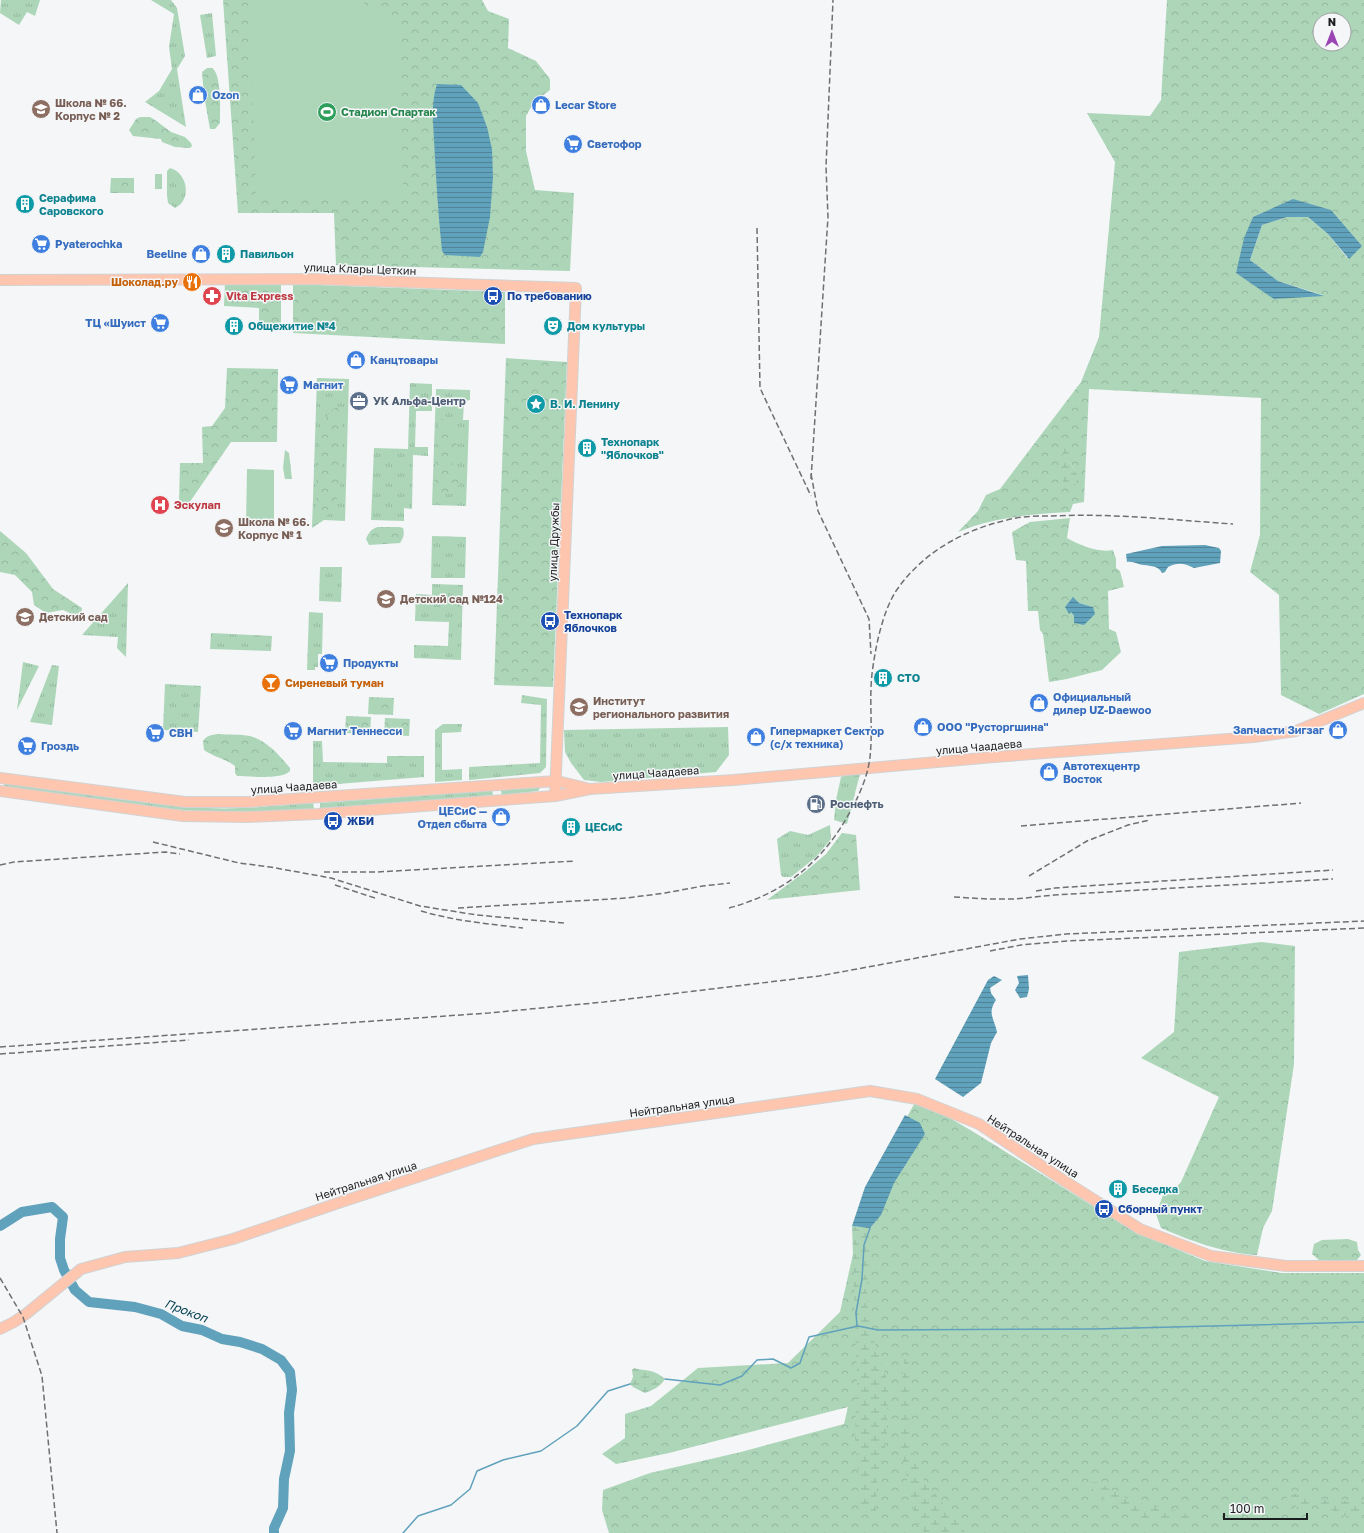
<svg xmlns="http://www.w3.org/2000/svg" width="1364" height="1533" viewBox="0 0 1364 1533" font-family="'Golos Text',sans-serif">
<defs>
<pattern id="grass-tufts" width="24" height="20" patternUnits="userSpaceOnUse"><rect width="24" height="20" fill="#add6b9"/><path d="M3 7l-1-3M5 7V3M7 7l1-3M15 17l-1-3M17 17v-4M19 17l1-3" fill="none" stroke="#94b79f"/></pattern>
<pattern id="forest-crowns" width="20" height="18" patternUnits="userSpaceOnUse"><rect width="20" height="18" fill="#add6b9"/><path d="M2 6a3 3 0 1 1 6 0M12 15a3 3 0 1 1 6 0" fill="none" stroke="#94b79f"/></pattern>
<pattern id="wetland-marsh" width="20" height="14" patternUnits="userSpaceOnUse"><rect width="20" height="14" fill="#add6b9"/><path d="M1 5h8M5 5V1M11 12h8M15 12V8" fill="none" stroke="#94b79f"/></pattern>
<pattern id="water-rules" width="6" height="5" patternUnits="userSpaceOnUse"><rect width="6" height="5" fill="#60a1bb"/><path d="M0 2.5h6" fill="none" stroke="#4f8397"/></pattern>
</defs>
<rect width="100%" height="100%" fill="#f4f6f8"/>
<g fill="url(#grass-tufts)">
<polygon points="1,0 40,0 35,16 27,12 19,25 0,13"/>
<polygon points="151,0 171,0 177,8 185,56 177,69 186,127 145,102 159,91 172,69 169,47 174,14"/>
<polygon points="212,13 216,56 207,58 200,15"/>
<path d="M170,168C188,173 192,200 175,208L168,203L167,195V171Z"/>
<polygon points="317,378 349,379 345,521 324,520 312,528"/>
<polygon points="410,383 432,384 432,411 416,411 415,447 428,447 428,456 413,455 412,509 404,508 404,521 371,520 374,448 408,449"/>
<polygon points="436,389 470,390 470,400 464,401 463,420 469,420 466,506 432,505"/>
<polygon points="285,450 289,453 292,479 285,479 283,468"/>
<polygon points="432,536 466,537 465,578 431,578"/>
<polygon points="320,567 342,567 341,602 319,601"/>
<polygon points="128,583 126,657 117,648 118,637 82,635"/>
<polygon points="432,584 463,585 461,660 414,658 414,645 448,646 449,622 415,621 416,594 432,595"/>
<polygon points="309,612 323,613 322,654 318,654 318,667 315,667 315,670 307,670"/>
<polygon points="211,633 272,636 271,651 210,649"/>
<polygon points="23,662 39,666 17,710"/>
<polygon points="52,665 59,666 52,725 30,722"/>
<polygon points="165,684 201,686 198,732 163,730"/>
<polygon points="522,695 547,699 546,767 540,773 469,780 469,767 540,763 541,705 521,703"/>
<polygon points="443,724 462,724 461,732 442,733 442,770 462,769 462,780 435,782 435,730"/>
<polygon points="728,727 729,755 716,772 601,782 584,780 571,763 565,752 564,730"/>
<polygon points="313,741 322,741 323,762 387,763 387,756 424,756 424,777 313,786"/>
<polygon points="849,772 860,774 847,824 834,820 836,800 841,777"/>
<path d="M6,783C72,792 140,804 207,808C242,810 278,805 313,803L314,809L232,813L207,812L160,808L4,787V785Z"/>
<polygon points="538,785 540,788 538,791 502,795 500,788"/>
<polygon points="492,790 493,795 320,809 320,803"/>
<polygon points="830,825 831,839 816,857 791,877 783,877 781,875 777,839 790,831 808,835"/>
</g>
<g fill="url(#forest-crowns)" fill-rule="evenodd">
<polygon points="223,0 482,0 488,11 509,19 508,48 536,61 550,79 550,90 534,102 526,116 526,151 535,190 574,193 570,271 336,265 334,213 238,213"/>
<path d="M1167,0H1364V694L1319,714L1281,695L1279,595L1250,572L1260,535L1261,398L1089,389L1084,502L1073,504L1070,512C1032,514 994,517 958,532L978,511L986,495L1000,489L1081,382L1099,337L1115,162L1087,113L1150,116L1161,100ZM1320,20H1344V44H1320ZM1331,210L1348,259L1328,234L1308,217H1287L1262,225L1250,260L1278,281L1323,295L1236,273L1253,217ZM1070,462L1076,473L1059,471L1062,465Z"/>
<path d="M207,68H212C222,74 220,112 220,123L215,129H210L204,95L202,72Z"/>
<polygon points="140,117 150,117 155,120 171,132 185,137 191,143 192,146 190,148 175,147 162,142 161,139 133,136 129,130 136,119"/>
<polygon points="111,178 134,178 134,193 110,193"/>
<polygon points="225,283 281,284 281,331 259,330 259,308 224,306"/>
<polygon points="293,284 505,292 505,344 293,333"/>
<polygon points="506,358 567,362 553,687 494,685"/>
<polygon points="227,368 278,369 277,442 231,442 185,509 179,501 180,463 203,463 202,427 212,426 225,408"/>
<path d="M335,408H339L342,413V420C341,446 347,497 327,516L317,515L316,512C316,491 316,427 330,412C331,410 333,409 335,408Z"/>
<path d="M443,419C449,424 457,438 457,447C457,453 451,458 453,465C455,477 464,483 454,494H437L434,491L435,464L437,453L436,435L439,420Z"/>
<path d="M1070,518L1067,538C1079,545 1098,553 1113,550L1116,559V568L1120,571L1124,587L1108,591L1109,629L1116,632L1121,652L1102,670L1067,679L1049,682L1043,634L1040,630L1038,611H1028L1026,561L1016,560L1012,532L1030,522ZM1079,603L1093,607L1074,616L1071,612Z"/>
<path d="M378,527H399L403,528C405,534 403,538 400,543L369,545L366,539C369,532 371,529 378,527Z"/>
<polygon points="0,531 26,553 53,589 82,608 81,614 74,615 63,610 46,613 34,605 32,592 15,575 0,572"/>
<polygon points="369,697 394,698 393,715 368,714"/>
<polygon points="346,716 371,717 370,734 345,733"/>
<polygon points="385,718 410,719 409,736 384,735"/>
<path d="M219,734C229,735 240,734 250,736C267,741 279,755 290,768V771C282,780 249,776 237,776L235,773V766C228,760 214,757 204,750L203,741C207,735 211,735 219,734Z"/>
<polygon points="842,833 856,835 860,890 767,900 806,871 826,854"/>
<path d="M1261,942L1295,946L1294,1064L1272,1211L1263,1228L1257,1255C1227,1254 1188,1240 1161,1228L1156,1214L1163,1195L1172,1192L1181,1182L1219,1097L1141,1058L1174,1032L1179,952Z"/>
<polygon points="917,1099 972,1131 1133,1231 1205,1261 1282,1273 1364,1273 1364,1533 609,1533 602,1510 603,1490 650,1473 741,1452 844,1424 848,1407 669,1453 616,1464 602,1454 625,1438 625,1414 651,1406 698,1368 788,1363 840,1312 868,1187"/>
<polygon points="1348,1239 1357,1242 1358,1250 1361,1255 1356,1261 1320,1261 1312,1254 1314,1244 1322,1240"/>
</g>
<g fill="url(#wetland-marsh)">
<polygon points="1063,448 1068,448 1072,454 1070,462 1076,473 1077,484 1069,489 1061,487 1063,481 1058,471 1062,465"/>
<polygon points="852,1226 870,1228 867,1292 870,1334 877,1348 888,1383 887,1437 877,1482 876,1520 861,1507 855,1437 857,1377"/>
<polygon points="905,1354 910,1362 910,1440 921,1476 966,1533 925,1533 916,1523 899,1442 900,1394"/>
<path d="M634,1368C648,1372 652,1368 665,1379C660,1387 653,1390 645,1393L633,1387L630,1384L633,1377L632,1370Z"/>
<polygon points="1097,1482 1134,1502 1182,1512 1196,1520 1146,1519 1107,1500 1085,1483"/>
<polygon points="1287,1492 1315,1499 1364,1502 1364,1515 1347,1517 1318,1504 1297,1507 1287,1499"/>
</g>
<g fill="#add6b9">
<polygon points="249,0 359,0 400,28 403,197 256,196"/>
<rect x="155" y="174" width="7" height="15"/>
<polygon points="247,469 274,470 274,526 246,525"/>
</g>
<g fill="url(#water-rules)">
<path d="M437,84L461,85L478,103L487,127L492,149L493,177L490,217L483,252L480,257L445,255L442,251C438,214 436,177 434,140C433,121 431,102 437,84Z"/>
<polygon points="1293,199 1331,210 1362,246 1349,259 1328,234 1308,217 1287,217 1262,225 1250,260 1278,281 1324,296 1274,299 1236,273 1244,238 1253,217"/>
<path d="M1205,545L1219,548L1221,551L1220,563L1194,568C1184,563 1178,562 1168,567L1165,572L1162,573C1159,566 1151,566 1144,565C1138,565 1134,561 1127,562L1126,554L1162,546Z"/>
<polygon points="1073,597 1079,603 1093,607 1095,614 1084,625 1074,623 1074,616 1071,612 1069,614 1065,607"/>
<polygon points="1028,975 1029,989 1027,997 1020,998 1015,990 1019,983 1017,976"/>
<path d="M994,976L1002,980L990,988L991,993L996,1000C987,1013 994,1018 997,1032L991,1043L981,1083L963,1097L935,1079L988,980Z"/>
<polygon points="905,1115 920,1123 925,1134 894,1183 881,1215 870,1228 852,1226 865,1187"/>
</g>
<g fill="none" stroke-linecap="round" stroke-linejoin="round">
<g stroke="#60a1bb" stroke-width="1.5">
<polyline points="857,1326 856,1313 862,1279 864,1245 870,1228"/>
<polyline points="665,1379 720,1385 742,1376 757,1360 773,1359 791,1368 800,1363 809,1337 858,1326 878,1330 1095,1329 1364,1322"/>
<polyline points="403,1533 418,1516 451,1505 470,1489 477,1471 503,1460 541,1451 577,1426 608,1391 630,1384"/>
</g>
<polyline stroke="#60a1bb" stroke-width="10" points="0,1226 22,1212 52,1207 63,1217 60,1239 60,1258 64,1270 75,1290 89,1302 135,1307 161,1314 182,1326 202,1330 222,1339 240,1342 262,1349 281,1360 290,1372 292,1390 289,1413 290,1451 284,1479 283,1508 274,1528 274,1533"/>
<defs>
<g id="major">
<polyline points="0,280 313,279 576,288 555,796"/>
<polyline points="0,778 185,802 248,802 557,781 586,788"/>
<polyline points="0,791 183,816 247,817 317,814 555,796 590,789 734,780 994,757 1254,737 1296,731 1364,703"/>
<polyline points="0,1329 14,1322 26,1314 81,1269 125,1257 178,1253 233,1239 341,1202 533,1139 870,1091 917,1099 979,1124 1063,1180 1140,1229 1211,1256 1286,1266 1364,1266"/>
</g>
</defs>
<use href="#major" stroke="#d2d2d2" stroke-width="12"/>
<use href="#major" stroke="#fec5af" stroke-width="10"/>
<g stroke="#6e7071" stroke-width="1.5" stroke-dasharray="6 3" stroke-linecap="butt">
<polyline points="757,228 760,388 811,496"/>
<polyline points="811,474 818,511 869,619 871,654"/>
<polyline points="811,479 828,217 826,167 833,0"/>
<polyline points="1021,826 1301,803"/>
<polyline points="153,842 239,863 270,867 331,878 420,906 477,915 564,923"/>
<polyline points="0,865 14,862 165,852 180,854"/>
<polyline points="324,872 376,872 575,861"/>
<polyline points="1029,876 1087,841 1128,825 1150,820"/>
<polyline points="335,885 375,898"/>
<polyline points="1036,891 1055,888 1333,870"/>
<polyline points="954,897 988,899 1015,899 1054,895 1333,879"/>
<polyline points="458,908 627,898 665,893 703,886 730,883"/>
<path d="M729,908C785,893 824,861 851,810C860,794 868,775 870,757C873,730 869,701 872,674C875,649 882,613 896,591C922,553 963,530 1007,520C1022,516 1038,516 1052,516C1113,513 1173,520 1233,524"/>
<path d="M421,911C455,921 489,924 523,928"/>
<polyline points="990,951 1021,945 1067,941 1364,928"/>
<polyline points="0,1047 489,1013 604,1002 819,976 1020,939 1066,934 1364,921"/>
<polyline points="0,1054 189,1040"/>
<polyline points="0,1278 23,1317 42,1376 57,1533"/>
</g>
</g>
<defs>
<symbol id="shop-disc" viewBox="-11 -11 22 22"><circle r="9.5" fill="#3f7fe0" stroke="#f4f6f8"/><path d="M-5-2.5h2.3a2.7 3.5 0 0 1 5.4 0H5L5.5 6h-11ZM-1.5-2.5h3a1.5 2.3 0 0 0-3 0Z" fill="#fff"/></symbol>
<symbol id="school-disc" viewBox="-11 -11 22 22"><circle r="9.5" fill="#8d6e63" stroke="#f4f6f8"/><path d="M0-5L7-2L0 1L-7-2ZM-4 1L0 2.5L4 1V4Q0 6-4 4Z" fill="#fff"/></symbol>
<symbol id="stadium-disc" viewBox="-11 -11 22 22"><circle r="9.5" fill="#2e9e5b" stroke="#f4f6f8"/><path d="M0-5a6.5 5 0 1 0 0 10a6.5 5 0 1 0 0-10ZM-3.5-1.8h7v3.6h-7Z" fill="#fff"/></symbol>
<symbol id="supermarket-disc" viewBox="-11 -11 22 22"><circle r="9.5" fill="#3f7fe0" stroke="#f4f6f8"/><path d="M-6-5.5h2.5l.6 2H6L4.5 2H-2.5L-4.4-4H-6ZM-1.5 3.2a1.3 1.3 0 1 0 .1 0ZM3 3.2a1.3 1.3 0 1 0 .1 0Z" fill="#fff"/></symbol>
<symbol id="building-disc" viewBox="-11 -11 22 22"><circle r="9.5" fill="#0f9aa8" stroke="#f4f6f8"/><path d="M-4-6H4V6H1V3H-1V6H-4ZM-2.5-4.3h1.7v1.8h-1.7ZM.8-4.3h1.7v1.8H.8ZM-2.5-1h1.7V.8h-1.7ZM.8-1h1.7V.8H.8Z" fill="#fff"/></symbol>
<symbol id="restaurant-disc" viewBox="-11 -11 22 22"><circle r="9.5" fill="#e8710a" stroke="#f4f6f8"/><path d="M-5-6h1v4h1v-4h1v4h1v-4h1v5L-1.5 .5V6h-2V.5L-5-1ZM5-6V6H3V1.5H1.5Q1.5-4 5-6Z" fill="#fff"/></symbol>
<symbol id="pharmacy-disc" viewBox="-11 -11 22 22"><circle r="9.5" fill="#e0444e" stroke="#f4f6f8"/><path d="M-2-6h4v4h4v4h-4v4h-4v-4h-4v-4h4Z" fill="#fff"/></symbol>
<symbol id="bus-disc" viewBox="-11 -11 22 22"><circle r="9.5" fill="#1a4fb4" stroke="#f4f6f8"/><path d="M-5-6H5V4H4V6H2V4H-2V6H-4V4H-5ZM-3.5-4V0h7V-4ZM-3.5 1.2v1.5H-2V1.2ZM2 1.2v1.5H3.5V1.2Z" fill="#fff"/></symbol>
<symbol id="theatre-disc" viewBox="-11 -11 22 22"><circle r="9.5" fill="#0f9aa8" stroke="#f4f6f8"/><path d="M-5-5.5Q0-4 5-5.5V0Q5 5 0 6Q-5 5-5 0ZM-3.3-2.5H-1v1.5H-3.3ZM1-2.5H3.3v1.5H1ZM-2.8 1Q0 5.5 2.8 1Z" fill="#fff"/></symbol>
<symbol id="office-disc" viewBox="-11 -11 22 22"><circle r="9.5" fill="#5c6f8a" stroke="#f4f6f8"/><path d="M-6-3h4V-5.5h4V-3h4V5H-6ZM-1-4.5V-3h2v-1.5ZM-6 0V1H6V0Z" fill="#fff"/></symbol>
<symbol id="sight-disc" viewBox="-11 -11 22 22"><circle r="9.5" fill="#0f9aa8" stroke="#f4f6f8"/><path d="M0-6L1.8-2.2L6-1.7L2.9 1.2L3.7 5.4L0 3.3L-3.7 5.4L-2.9 1.2L-6-1.7L-1.8-2.2Z" fill="#fff"/></symbol>
<symbol id="hospital-disc" viewBox="-11 -11 22 22"><circle r="9.5" fill="#e0444e" stroke="#f4f6f8"/><path d="M-5-5h3v3.5h4V-5h3V5h-3V1.5h-4V5h-3Z" fill="#fff"/></symbol>
<symbol id="bar-disc" viewBox="-11 -11 22 22"><circle r="9.5" fill="#e8710a" stroke="#f4f6f8"/><path d="M-6-5H6L.8 .8V4.5H3.5V6h-7V4.5H-.8V.8Z" fill="#fff"/></symbol>
<symbol id="university-disc" viewBox="-11 -11 22 22"><circle r="9.5" fill="#8d6e63" stroke="#f4f6f8"/><path d="M0-5L7-2L0 1L-7-2ZM-4 1L0 2.5L4 1V4Q0 6-4 4Z" fill="#fff"/></symbol>
<symbol id="fuel-disc" viewBox="-11 -11 22 22"><circle r="9.5" fill="#5c6f8a" stroke="#f4f6f8"/><path d="M-5.5-6h7V0h2V4h1.3V-2.5L3-4.5l.8-.8L6-3V5H2.5V1h-1V6h-7ZM-4.2-4.7v3.2H.2V-4.7Z" fill="#fff"/></symbol>
</defs>
<g fill-rule="evenodd">
<use href="#shop-disc" x="187" y="84" width="22" height="22"/>
<use href="#shop-disc" x="530" y="94" width="22" height="22"/>
<use href="#school-disc" x="30" y="98" width="22" height="22"/>
<use href="#stadium-disc" x="316" y="101" width="22" height="22"/>
<use href="#supermarket-disc" x="562" y="133" width="22" height="22"/>
<use href="#building-disc" x="14" y="193" width="22" height="22"/>
<use href="#supermarket-disc" x="30" y="233" width="22" height="22"/>
<use href="#shop-disc" x="190" y="243" width="22" height="22"/>
<use href="#building-disc" x="215" y="243" width="22" height="22"/>
<use href="#restaurant-disc" x="181" y="271" width="22" height="22"/>
<use href="#pharmacy-disc" x="201" y="285" width="22" height="22"/>
<use href="#bus-disc" x="482" y="285" width="22" height="22"/>
<use href="#supermarket-disc" x="149" y="312" width="22" height="22"/>
<use href="#building-disc" x="223" y="315" width="22" height="22"/>
<use href="#theatre-disc" x="542" y="315" width="22" height="22"/>
<use href="#shop-disc" x="345" y="349" width="22" height="22"/>
<use href="#supermarket-disc" x="278" y="374" width="22" height="22"/>
<use href="#office-disc" x="348" y="390" width="22" height="22"/>
<use href="#sight-disc" x="525" y="393" width="22" height="22"/>
<use href="#building-disc" x="576" y="437" width="22" height="22"/>
<use href="#hospital-disc" x="149" y="494" width="22" height="22"/>
<use href="#school-disc" x="213" y="517" width="22" height="22"/>
<use href="#school-disc" x="375" y="588" width="22" height="22"/>
<use href="#school-disc" x="14" y="606" width="22" height="22"/>
<use href="#bus-disc" x="539" y="610" width="22" height="22"/>
<use href="#supermarket-disc" x="318" y="652" width="22" height="22"/>
<use href="#building-disc" x="872" y="667" width="22" height="22"/>
<use href="#bar-disc" x="260" y="672" width="22" height="22"/>
<use href="#shop-disc" x="1028" y="692" width="22" height="22"/>
<use href="#university-disc" x="568" y="696" width="22" height="22"/>
<use href="#shop-disc" x="912" y="716" width="22" height="22"/>
<use href="#shop-disc" x="1327" y="719" width="22" height="22"/>
<use href="#supermarket-disc" x="282" y="720" width="22" height="22"/>
<use href="#supermarket-disc" x="144" y="722" width="22" height="22"/>
<use href="#shop-disc" x="745" y="726" width="22" height="22"/>
<use href="#supermarket-disc" x="16" y="735" width="22" height="22"/>
<use href="#shop-disc" x="1038" y="761" width="22" height="22"/>
<use href="#fuel-disc" x="805" y="793" width="22" height="22"/>
<use href="#shop-disc" x="490" y="806" width="22" height="22"/>
<use href="#bus-disc" x="322" y="810" width="22" height="22"/>
<use href="#building-disc" x="560" y="816" width="22" height="22"/>
<use href="#building-disc" x="1107" y="1178" width="22" height="22"/>
<use href="#bus-disc" x="1093" y="1198" width="22" height="22"/>
</g>
<g text-anchor="middle" stroke-width="3" stroke-linejoin="round" paint-order="stroke">
<g font-size="11" font-weight="bold" fill="#366cbe" stroke="#f4f6f8" text-anchor="start">
<text x="212" y="99">Ozon</text>
<text x="555" y="109">Lecar Store</text>
<text x="587" y="148">Светофор</text>
<text x="55" y="248">Pyaterochka</text>
<text x="187" y="258" text-anchor="end">Beeline</text>
<text x="146" y="327" text-anchor="end">ТЦ «Шуист</text>
<text x="370" y="364">Канцтовары</text>
<text x="303" y="389">Магнит</text>
<text x="343" y="667">Продукты</text>
<text x="1053" y="701">Официальный<tspan x="1053" dy="13">дилер UZ-Daewoo</tspan></text>
<text x="937" y="731">ООО "Русторгшина"</text>
<text x="1324" y="734" text-anchor="end">Запчасти Зигзаг</text>
<text x="307" y="735">Магнит Теннесси</text>
<text x="770" y="735">Гипермаркет Сектор<tspan x="770" dy="13">(с/х техника)</tspan></text>
<text x="169" y="737">СВН</text>
<text x="41" y="750">Гроздь</text>
<text x="1063" y="770">Автотехцентр<tspan x="1063" dy="13">Восток</tspan></text>
<text x="487" y="815" text-anchor="end">ЦЕСиС —<tspan x="487" dy="13">Отдел сбыта</tspan></text>
</g>
<g font-size="11" font-weight="bold" fill="#785e54" stroke="#f4f6f8" text-anchor="start">
<text x="55" y="107">Школа № 66.<tspan x="55" dy="13">Корпус № 2</tspan></text>
<text x="238" y="526">Школа № 66.<tspan x="238" dy="13">Корпус № 1</tspan></text>
<text x="400" y="603">Детский сад №124</text>
<text x="39" y="621">Детский сад</text>
<text x="593" y="705">Институт<tspan x="593" dy="13">регионального развития</tspan></text>
</g>
<g font-size="11" font-weight="bold" fill="#27864d" stroke="#f4f6f8" text-anchor="start">
<text x="341" y="116">Стадион Спартак</text>
</g>
<g font-size="11" font-weight="bold" fill="#0d838f" stroke="#f4f6f8" text-anchor="start">
<text x="39" y="202">Серафима<tspan x="39" dy="13">Саровского</tspan></text>
<text x="240" y="258">Павильон</text>
<text x="248" y="330">Общежитие №4</text>
<text x="567" y="330">Дом культуры</text>
<text x="550" y="408">В. И. Ленину</text>
<text x="601" y="446">Технопарк<tspan x="601" dy="13">"Яблочков"</tspan></text>
<text x="897" y="682">СТО</text>
<text x="585" y="831">ЦЕСиС</text>
<text x="1132" y="1193">Беседка</text>
</g>
<g font-size="11" fill="#1d1e1f" stroke="#f4f6f8">
<text transform="translate(360 269) rotate(2)" y="4">улица Клары Цеткин</text>
<text transform="translate(554 542) rotate(-88)" y="4">улица Дружбы</text>
<text transform="translate(979 747) rotate(-5)" y="4">улица Чаадаева</text>
<text transform="translate(656 773) rotate(-4)" y="4">улица Чаадаева</text>
<text transform="translate(294 787) rotate(-4)" y="4">улица Чаадаева</text>
<text transform="translate(682 1106) rotate(-8)" y="4">Нейтральная улица</text>
<text transform="translate(1033 1146) rotate(33)" y="4">Нейтральная улица</text>
<text transform="translate(366 1181) rotate(-18)" y="4">Нейтральная улица</text>
</g>
<g font-size="11" font-weight="bold" fill="#c56008" stroke="#f4f6f8" text-anchor="end">
<text x="178" y="286">Шоколад.ру</text>
<text x="285" y="687" text-anchor="start">Сиреневый туман</text>
</g>
<g font-size="11" font-weight="bold" fill="#be3a42" stroke="#f4f6f8" text-anchor="start">
<text x="226" y="300">Vita Express</text>
<text x="174" y="509">Эскулап</text>
</g>
<g font-size="11" font-weight="bold" fill="#164399" stroke="#f4f6f8" text-anchor="start">
<text x="507" y="300">По требованию</text>
<text x="564" y="619">Технопарк<tspan x="564" dy="13">Яблочков</tspan></text>
<text x="347" y="825">ЖБИ</text>
<text x="1118" y="1213">Сборный пункт</text>
</g>
<g font-size="11" font-weight="bold" fill="#4e5e75" stroke="#f4f6f8" text-anchor="start">
<text x="373" y="405">УК Альфа-Центр</text>
<text x="830" y="808">Роснефть</text>
</g>
<g font-size="12" font-style="italic" fill="#003d4f" stroke="#f4f6f8">
<text transform="translate(186 1311) rotate(21)" y="4">Прокоп</text>
</g>
</g>
<g transform="translate(1332 32)"><circle r="19" fill="#f4f6f8" stroke="#9ea0a1"/>
<path d="M0-3L7 15L0 10L-7 15Z" fill="#9a45b3"/>
<text y="-6" font-size="11" font-weight="bold" text-anchor="middle" fill="#1d1e1f">N</text>
</g>
<path d="M1224 1513v6h83v-6" fill="none" stroke="#1d1e1f" stroke-width="2"/>
<text x="1230" y="1513" font-size="12" fill="#1d1e1f" stroke="#f4f6f8" stroke-width="3" paint-order="stroke">100 m</text>
</svg>
